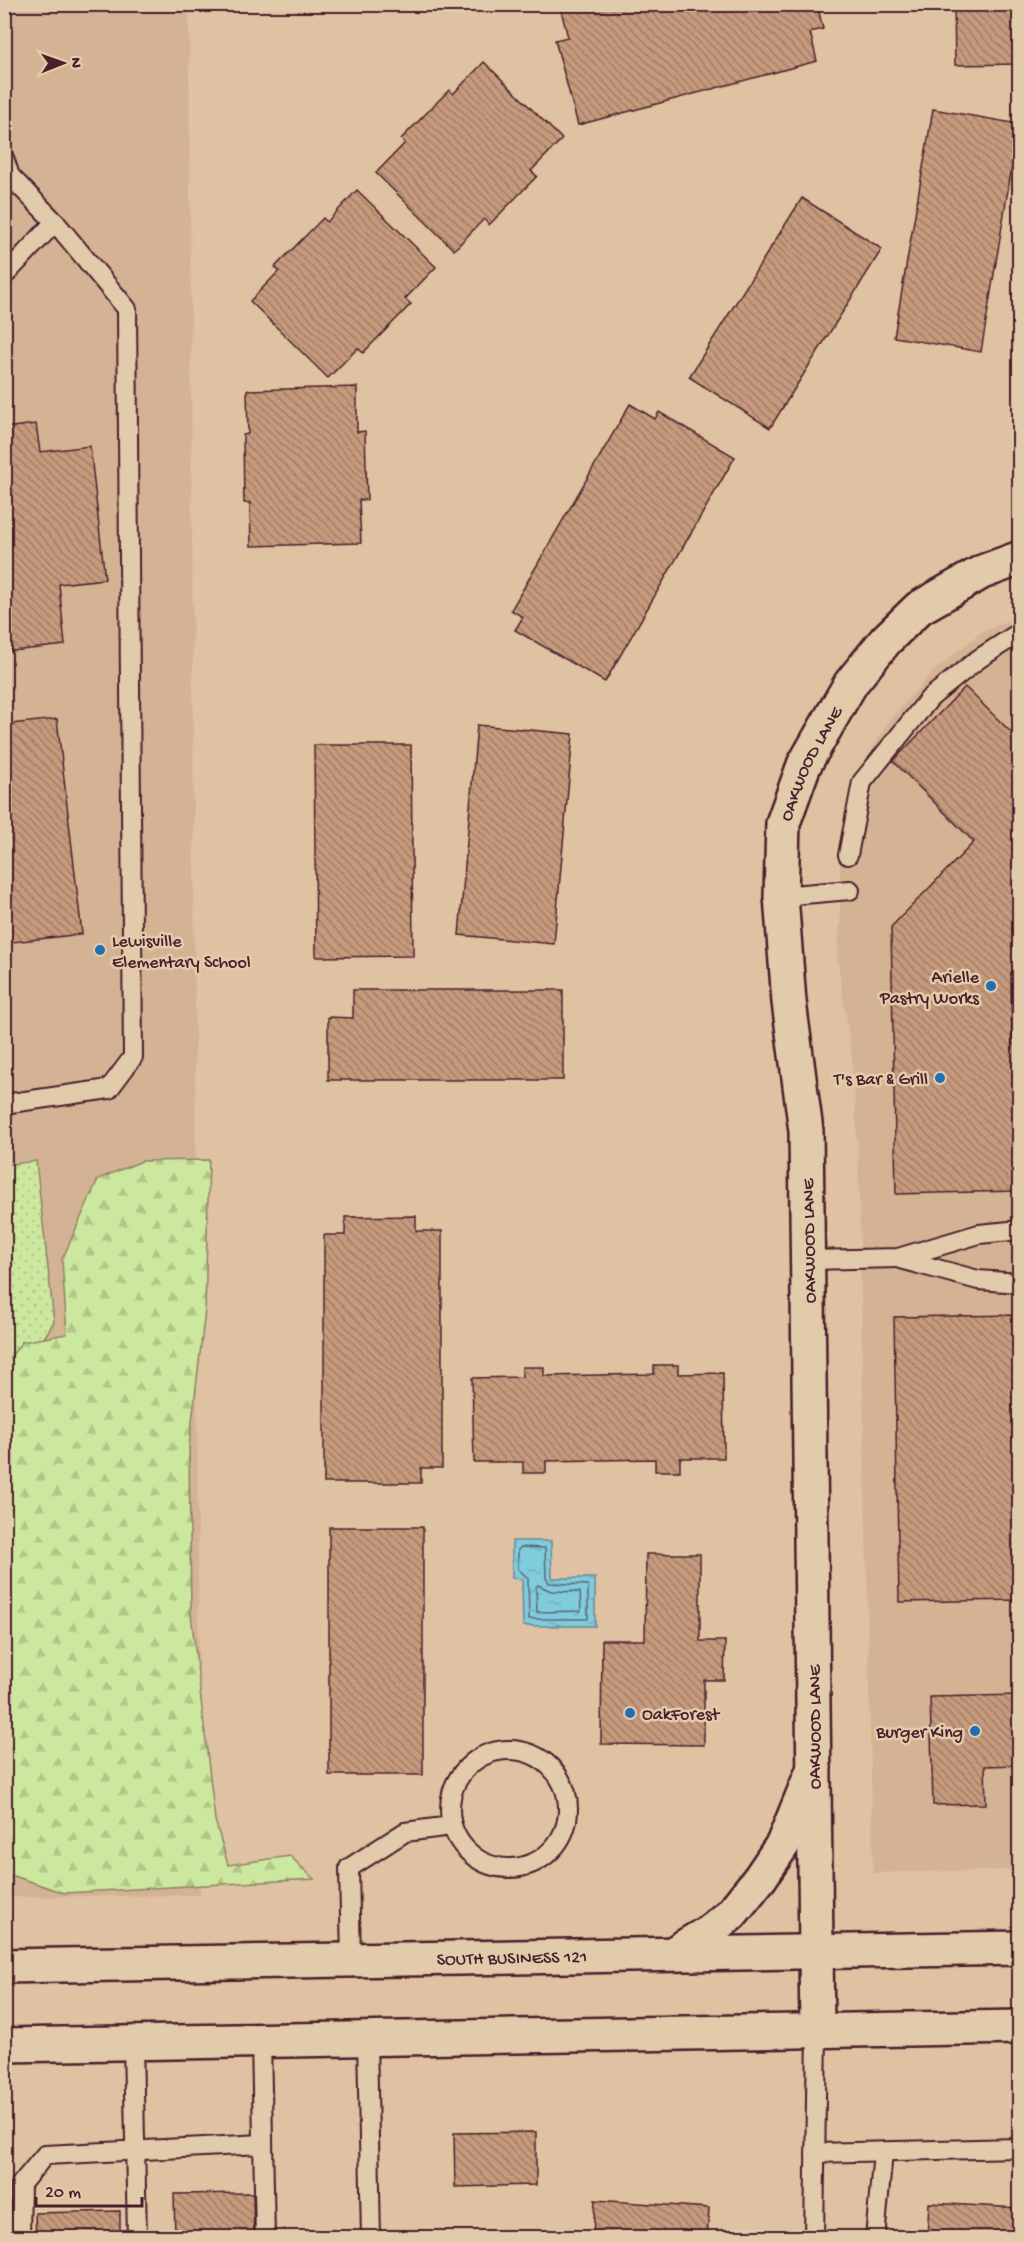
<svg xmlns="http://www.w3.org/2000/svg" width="1024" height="2242" viewBox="0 0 1024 2242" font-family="'Gochi Hand',sans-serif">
<defs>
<pattern id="grass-dots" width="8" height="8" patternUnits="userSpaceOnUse" patternTransform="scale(1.5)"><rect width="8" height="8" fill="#cce79e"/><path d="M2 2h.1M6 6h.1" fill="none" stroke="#b1c688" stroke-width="1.8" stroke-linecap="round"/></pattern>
<pattern id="forest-firs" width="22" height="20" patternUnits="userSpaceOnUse" patternTransform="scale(1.5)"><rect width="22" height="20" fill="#cce79e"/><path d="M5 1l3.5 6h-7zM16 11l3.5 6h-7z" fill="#b1c688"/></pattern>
<pattern id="water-ripples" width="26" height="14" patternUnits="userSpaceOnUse" patternTransform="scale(1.5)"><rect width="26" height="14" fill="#7fccdd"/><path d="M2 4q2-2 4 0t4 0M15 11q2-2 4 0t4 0" fill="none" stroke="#6fafbe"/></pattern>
<pattern id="building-back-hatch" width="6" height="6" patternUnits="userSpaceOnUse" patternTransform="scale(1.5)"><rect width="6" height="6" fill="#c59a7d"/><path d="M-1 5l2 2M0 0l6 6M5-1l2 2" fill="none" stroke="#a27d67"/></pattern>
</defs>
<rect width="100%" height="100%" fill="#dfc2a1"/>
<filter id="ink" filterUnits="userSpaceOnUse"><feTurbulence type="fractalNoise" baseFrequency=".0167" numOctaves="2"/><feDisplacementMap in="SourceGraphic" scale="12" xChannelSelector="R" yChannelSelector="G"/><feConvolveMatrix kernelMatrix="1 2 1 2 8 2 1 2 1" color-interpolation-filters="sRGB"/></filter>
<g filter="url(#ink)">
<g fill="#d4b394">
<polygon points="4,5 189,5 200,1895 5,1897"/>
<polygon points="1019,616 1019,1870 873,1873 858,1148 851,1050 837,957 840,924 840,834 861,771 888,721 934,671 981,632"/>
</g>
<polygon fill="url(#grass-dots)" stroke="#8b8364" stroke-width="1.5" points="36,1161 54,1322 10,1392 5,1389 5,1165"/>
<polygon fill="url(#forest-firs)" stroke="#8b8364" stroke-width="1.5" points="209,1160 205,1311 189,1447 191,1614 215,1820 228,1865 290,1856 314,1879 64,1893 5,1873 5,1364 22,1342 67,1334 62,1260 98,1179 142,1161"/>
<polygon fill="url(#water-ripples)" stroke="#6a8796" stroke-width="1.5" points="512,1541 551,1541 552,1578 595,1578 595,1626 523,1626 522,1579 512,1578"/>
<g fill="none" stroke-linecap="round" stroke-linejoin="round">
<g stroke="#5f6472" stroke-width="1.5">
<polygon points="521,1547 545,1548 546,1578 549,1583 588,1585 588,1619 529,1619 528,1578 518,1569 518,1550"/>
<polygon points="538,1585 551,1591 580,1592 581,1611 537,1612 536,1587"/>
</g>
</g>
<g fill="url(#building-back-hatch)" stroke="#4a1f2b" stroke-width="1.5">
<polygon points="568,4 817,4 823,29 810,32 817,61 578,125 555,40 568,37 560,7"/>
<polygon points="954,4 1020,4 1020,64 955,65"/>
<polygon points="484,62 562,139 531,171 537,176 489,225 484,219 454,250 376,173 405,143 401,139 449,90 453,94"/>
<polygon points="933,109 1019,124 981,352 894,337"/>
<polygon points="357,190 436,267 405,299 411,304 363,353 358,348 328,378 250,301 279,271 275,267 323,218 327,222"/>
<polygon points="802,198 882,249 770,428 689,377"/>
<polygon points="357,387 357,432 365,431 367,500 359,500 361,543 251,546 250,503 244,503 243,435 248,434 247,390"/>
<polygon points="630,404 655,419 659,412 735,457 605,682 515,630 523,617 511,610"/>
<polygon points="36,424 40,452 90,446 105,579 59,584 65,645 4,652 4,428"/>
<polygon points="4,668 11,724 57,719 82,934 4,943"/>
<polygon points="965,687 1020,741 1020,964 1011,973 1012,1044 1020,1044 1020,1118 1015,1118 1016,1191 896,1194 891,927 974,842 893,761"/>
<polygon points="477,725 573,734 554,944 459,935"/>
<polygon points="314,745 411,745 413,956 316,957"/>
<polygon points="353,990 563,990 563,1080 328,1080 328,1017 353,1018"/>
<polygon points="416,1216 416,1231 442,1231 442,1468 421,1468 421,1483 324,1483 324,1235 345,1235 345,1217"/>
<polygon points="1016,1315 1020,1458 1020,1600 899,1602 894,1317"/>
<polygon points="654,1365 678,1365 678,1374 723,1373 724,1458 680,1458 680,1471 655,1471 655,1459 546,1461 546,1473 523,1473 523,1462 474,1462 472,1378 522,1377 522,1367 544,1367 544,1376 654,1374"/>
<rect x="329" y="1527" width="94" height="248"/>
<polygon points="646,1554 700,1554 700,1641 725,1641 724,1680 704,1680 704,1745 601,1744 602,1640 645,1640"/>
<polygon points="1020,1695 1020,1765 985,1766 986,1804 933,1805 930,1697"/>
<polygon points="536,2132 536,2185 455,2187 454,2133"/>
<polygon points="253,2193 254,2238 175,2238 174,2194"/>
<polygon points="595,2200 709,2208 707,2238 593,2238"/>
<polygon points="929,2203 1020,2208 1020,2238 927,2238"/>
<polygon points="120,2211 120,2238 36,2238 35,2213"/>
</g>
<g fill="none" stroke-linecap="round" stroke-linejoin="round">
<defs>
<g id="lane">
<polyline points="4,158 10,176 55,222 127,309 133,1057 109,1089 4,1104"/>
<polyline points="4,276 55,222"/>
<polyline points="848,855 862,782 930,698 977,660 1020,632"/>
<polyline points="781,896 850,890"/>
<polyline points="900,1259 978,1280 1020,1283"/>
<polyline points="809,1260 898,1258 979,1234 1020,1230"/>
<circle cx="509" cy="1809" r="59"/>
<polyline points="351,1960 349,1868 405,1832 451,1826"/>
<polyline points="367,2039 371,2238"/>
<polyline points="261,2041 265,2238"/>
<polyline points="133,2043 137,2238"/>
<polyline points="815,2153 1017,2148"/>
<polyline points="20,2238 21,2184 45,2155 263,2144"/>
<polyline points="814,2238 817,2031"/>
<polyline points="875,2238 883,2152"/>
</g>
<g id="street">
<path id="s1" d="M817,2031L806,1131L789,1002L781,896L783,823L804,765L851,683L886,640L919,608L982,572L1020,558"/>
</g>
<g id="primary">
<polyline points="674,1953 709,1932 731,1914 760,1878 783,1844 814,1768"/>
<path id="s2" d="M4,1966L1020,1948"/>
<polyline points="4,2045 1020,2027"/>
</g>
</defs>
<use href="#lane" stroke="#4a1f2b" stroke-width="22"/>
<use href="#street" stroke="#4a1f2b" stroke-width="38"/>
<use href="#primary" stroke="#4a1f2b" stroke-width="38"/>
<use href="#lane" stroke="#e2cbab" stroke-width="18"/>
<use href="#street" stroke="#e2cbab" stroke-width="33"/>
<use href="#primary" stroke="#e2cbab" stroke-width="33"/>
</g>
</g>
<g fill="#1f6fb2" stroke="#e2cbab" stroke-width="2">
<circle cx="100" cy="950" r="6"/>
<circle cx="991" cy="986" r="6"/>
<circle cx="940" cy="1078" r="6"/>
<circle cx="630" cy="1713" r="6"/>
<circle cx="975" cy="1731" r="6"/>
</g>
<g text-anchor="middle" stroke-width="5" stroke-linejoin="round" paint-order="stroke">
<g font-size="18" fill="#4a1f2b" stroke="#e2cbab">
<text dy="6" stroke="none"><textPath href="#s1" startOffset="1275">OAKWOOD LANE</textPath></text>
<text transform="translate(808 1241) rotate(-91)" y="6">OAKWOOD LANE</text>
<text transform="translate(814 1727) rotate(-90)" y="6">OAKWOOD LANE</text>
<text dy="6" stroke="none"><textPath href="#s2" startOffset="508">SOUTH BUSINESS 121</textPath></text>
</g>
<g font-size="18" fill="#4a1f2b" stroke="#e2cbab" text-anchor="end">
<text x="112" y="946" text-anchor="start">Lewisville<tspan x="112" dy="21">Elementary School</tspan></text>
<text x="979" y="982">Arielle<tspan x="979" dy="21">Pastry Works</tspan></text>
<text x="928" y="1084">T's Bar &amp; Grill</text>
<text x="642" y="1719" text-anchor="start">OakForest</text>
<text x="963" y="1737">Burger King</text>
</g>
</g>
<rect width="1024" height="2242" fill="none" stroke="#e2cbab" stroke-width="24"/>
<rect x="12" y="12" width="1000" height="2218" fill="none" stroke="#4a1f2b" stroke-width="2" filter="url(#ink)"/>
<g transform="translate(63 63) rotate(89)" stroke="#e2cbab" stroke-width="4.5" paint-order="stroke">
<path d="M0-4.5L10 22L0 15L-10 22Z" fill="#4a1f2b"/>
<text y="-9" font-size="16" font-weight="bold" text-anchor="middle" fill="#4a1f2b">N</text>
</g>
<path d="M36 2197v9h106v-9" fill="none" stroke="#4a1f2b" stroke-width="3"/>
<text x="45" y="2197" font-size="18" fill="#4a1f2b" stroke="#e2cbab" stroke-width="4.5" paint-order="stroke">20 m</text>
</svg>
